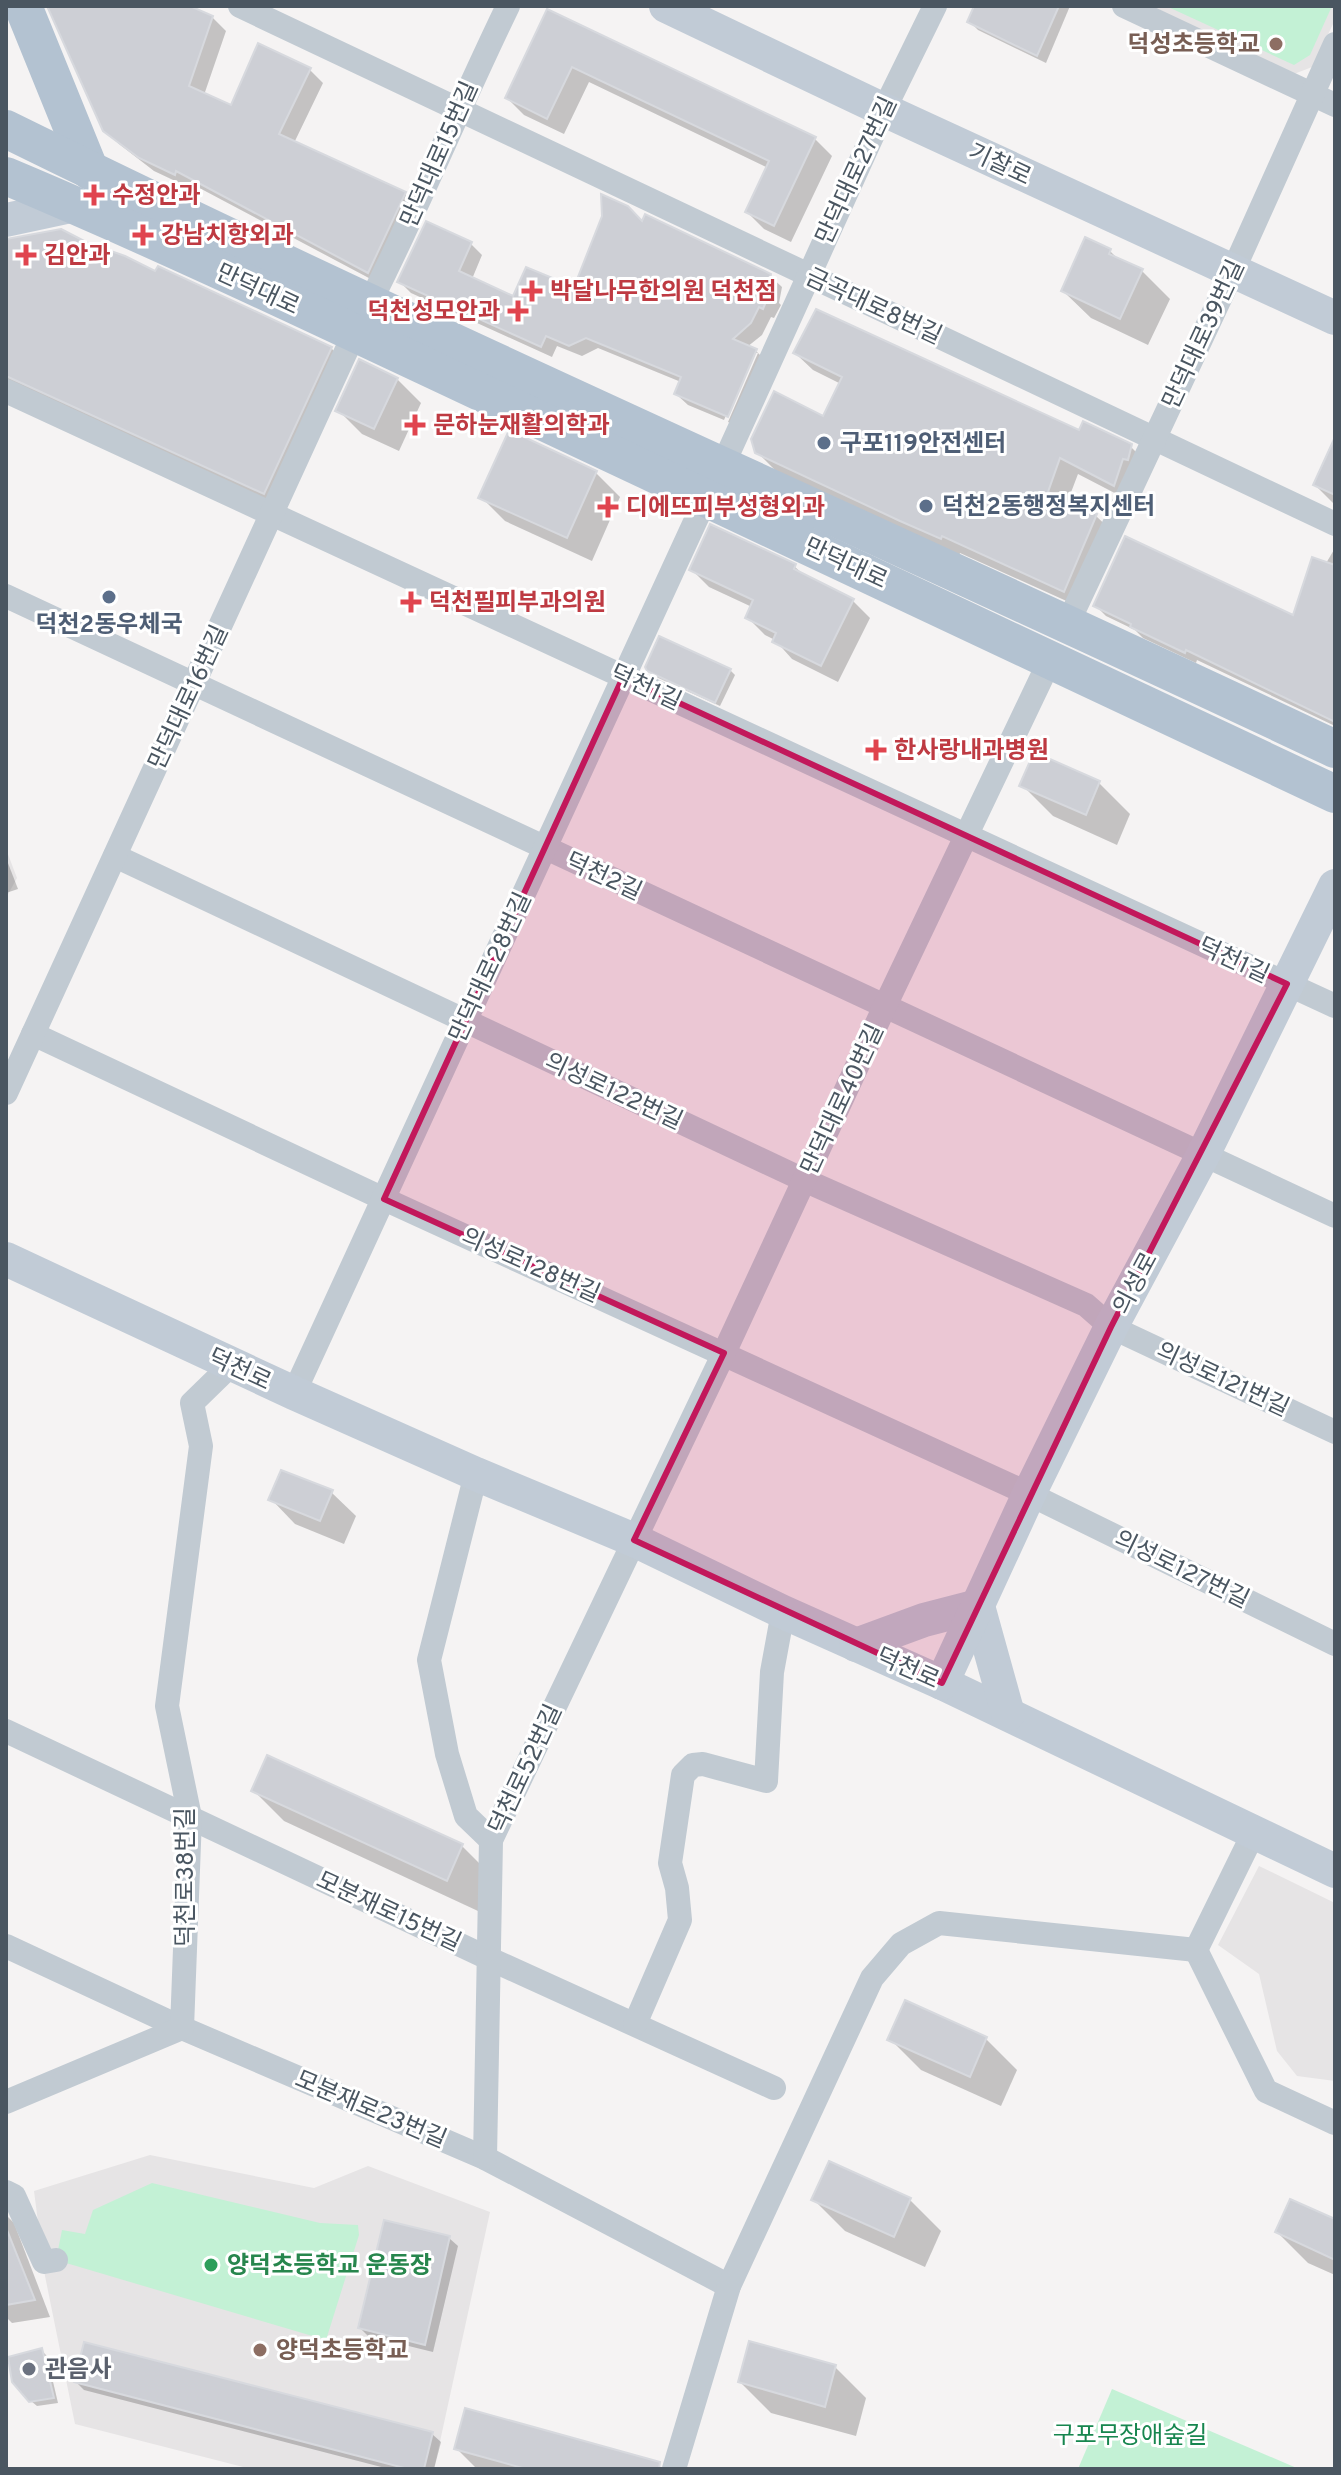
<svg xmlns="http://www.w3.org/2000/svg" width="1341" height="2475" viewBox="0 0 1341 2475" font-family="Overpass,'Noto Sans KR',sans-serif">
<rect width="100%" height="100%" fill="#f5f3f3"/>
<g fill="#e6e4e5">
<polygon points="1148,6 1335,6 1335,20 1312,67 1294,74"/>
<polygon points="6,849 17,878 6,898"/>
<polygon points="1259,1866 1335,1903 1335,2081 1297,2076 1277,2051 1259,1974 1218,1945"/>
<polygon points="150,2155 314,2188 368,2166 490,2212 434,2469 251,2469 75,2424 45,2276 34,2191"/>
</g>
<g fill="#c3f1d5">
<polygon points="1166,6 1332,6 1310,55 1294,65"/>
<polygon points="152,2183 320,2223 358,2225 359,2235 326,2340 56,2260 62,2230 85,2234 93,2210"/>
<polygon points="1112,2389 1299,2469 1078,2469"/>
</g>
<g fill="#0003">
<polygon points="50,6 186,6 212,17 226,31 204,95 232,107 310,70 323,83 294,143 405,194 418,207 382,285 190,183 188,187 154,171 119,144 104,129"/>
<polygon points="977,6 1070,6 1046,63 978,30 970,22"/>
<polygon points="548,11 815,139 832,156 791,242 764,229 747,212 768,168 589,82 564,134 524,115 507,98"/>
<polygon points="643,224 770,276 782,287 779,303 781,305 774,318 771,317 762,335 747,347 756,351 767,362 739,427 728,422 758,353 753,353 724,420 688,405 676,394 681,382 598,348 582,356 557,346 552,357 411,293 399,281 471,244 482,255 472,279 515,298 575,290"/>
<polygon points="6,241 87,245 331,348 343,360 276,504 6,386"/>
<polygon points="1110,251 1120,261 1142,271 1170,299 1148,345 1091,318 1063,291"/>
<polygon points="795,353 1130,446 1148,464 1132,502 1078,474 1067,503 1096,516 1114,533 1082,608 960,553 959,556 775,470 757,452 824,419 841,384 813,370"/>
<polygon points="397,379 421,403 399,451 362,434 338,410"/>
<polygon points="1335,442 1335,505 1315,485"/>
<polygon points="596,473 620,497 592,561 505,521 481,497"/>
<polygon points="1335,548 1335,726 1197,660 1196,663 1143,638 1135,630 1106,616 1095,605 1294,618"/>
<polygon points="794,566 806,577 853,601 870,618 838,682 792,659 775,640 765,635 748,618 752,607 709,587 692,570"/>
<polygon points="648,670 730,670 735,675 720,706 654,676"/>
<polygon points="1035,755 1099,783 1130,814 1117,845 1053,816 1022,785"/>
<polygon points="6,858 18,889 6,893"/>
<polygon points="331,1492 356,1516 344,1544 295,1524 271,1499"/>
<polygon points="268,1757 462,1846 493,1877 478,1911 284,1821 253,1790"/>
<polygon points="906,2003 986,2039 1017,2070 1001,2106 921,2070 890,2039"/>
<polygon points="814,2200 910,2200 941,2231 925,2267 845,2231"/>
<polygon points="6,2215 14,2223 50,2317 12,2323 6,2317"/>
<polygon points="1335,2221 1335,2275 1308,2263 1277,2232"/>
<polygon points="449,2238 458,2246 433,2352 368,2336 360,2328"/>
<polygon points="42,2351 47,2356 58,2403 37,2406 31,2401"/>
<polygon points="835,2367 866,2398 856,2436 771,2413 740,2382"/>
<polygon points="76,2382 432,2434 441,2442 434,2469 389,2469 84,2390"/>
<polygon points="456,2448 650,2469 477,2469"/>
</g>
<g fill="#cdcfd5" stroke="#d7d9de" stroke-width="2">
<polygon points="47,6 190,6 213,16 189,86 231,105 258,43 311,68 279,134 406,192 368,273 176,171 175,175 139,158 103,131"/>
<polygon points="974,6 1059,6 1037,56 967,22"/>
<polygon points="547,9 816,137 774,226 745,212 769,161 572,67 547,119 505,98"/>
<polygon points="601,194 628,206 642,221 645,214 771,274 768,290 770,292 763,309 759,307 751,323 733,339 757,349 728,417 674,394 681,377 586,338 569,346 546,336 541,347 397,282 426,221 472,242 459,271 513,296 526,267 574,287 602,216"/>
<polygon points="61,229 88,243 125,256 155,271 158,266 332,347 264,494 6,376 6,239"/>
<polygon points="1085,237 1111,249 1109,254 1143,269 1120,319 1061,291"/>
<polygon points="816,309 1079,430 1083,421 1132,444 1128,460 1123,459 1114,486 1060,458 1048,492 1097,514 1064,592 942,536 941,539 900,521 755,453 751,439 774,391 823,416 842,377 793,353"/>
<polygon points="359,359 398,378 374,429 335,411"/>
<polygon points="509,430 597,471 567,538 478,498"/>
<polygon points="1335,437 1335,495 1313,485"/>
<polygon points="710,524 796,564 794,569 854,599 821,666 772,642 776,633 745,618 753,600 689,570"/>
<polygon points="1125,536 1293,615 1312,557 1335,565 1335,722 1186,650 1185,653 1130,627 1131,624 1093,606"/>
<polygon points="659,636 731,669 715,703 647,671 645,667"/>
<polygon points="1034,752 1100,781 1086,815 1019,786"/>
<polygon points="281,1470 333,1490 320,1521 268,1500"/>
<polygon points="267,1755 463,1844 447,1881 251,1791"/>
<polygon points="905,2000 987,2037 970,2077 887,2040"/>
<polygon points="829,2161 911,2198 894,2237 811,2200"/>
<polygon points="1290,2199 1335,2219 1335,2260 1275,2232"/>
<polygon points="384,2220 450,2236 425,2345 358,2328"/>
<polygon points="6,2230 7,2230 35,2300 6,2305"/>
<polygon points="749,2341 836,2365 825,2407 738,2382"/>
<polygon points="84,2342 433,2432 424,2469 408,2469 74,2382"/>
<polygon points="42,2348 54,2398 29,2402 12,2382 8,2357"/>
<polygon points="465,2408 660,2462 659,2469 526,2469 454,2449"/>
</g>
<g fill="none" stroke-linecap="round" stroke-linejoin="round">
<g stroke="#c1cad2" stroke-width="24">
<polyline points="240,6 1335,524"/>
<polyline points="1124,6 1335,105"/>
<polyline points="6,391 1335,1006"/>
<polyline points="722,467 884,110 935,6"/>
<polyline points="6,596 1335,1216"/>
<polyline points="1068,623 1233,271 1335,44"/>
<polyline points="115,856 804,1180 1086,1305 1111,1327 1335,1432"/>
<polyline points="33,1034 384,1199 1029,1494 1335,1644"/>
<path d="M6,1093L354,334C410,227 455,115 508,6"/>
<polyline points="294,1393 706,498"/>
<polyline points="476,1474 429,1660 447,1754 466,1816 491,1840"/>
<polyline points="6,1731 490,1959 774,2088"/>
<polyline points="6,1946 182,2028 485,2158 729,2286"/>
<polyline points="1196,1950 1266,2091 1335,2123"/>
<polyline points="635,2024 680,1920 677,1888 670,1863 683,1775 693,1765 703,1764 766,1781 772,1672 783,1612"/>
<polyline points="6,2102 182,2028 190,1817 167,1706 201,1446 192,1403 231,1365"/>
<polyline points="485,2158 491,1840 724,1353 885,1006 1051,658"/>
<polyline points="6,2192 14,2196 44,2262 56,2260"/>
<polyline points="674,2469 729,2286 872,1978 901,1944 939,1923 1196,1950 1254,1832"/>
</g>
<g stroke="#c1cbd6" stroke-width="34">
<polyline points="666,6 884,110 1335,318"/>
<polyline points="6,220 76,205"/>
<polyline points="6,1259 294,1393 476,1474 634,1540 783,1612 942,1683 1335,1871"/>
<polyline points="856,1645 924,1620 978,1606 1008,1714"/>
<polyline points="942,1683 1029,1494 1111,1327 1203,1155 1335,886"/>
</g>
<g stroke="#b3c2d1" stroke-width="38">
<polyline points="23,6 90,171"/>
<path d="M6,129C445,345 893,540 1335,749"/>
<path d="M6,176C187,252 364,338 542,421C806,545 1071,668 1335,794"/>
</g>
</g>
<path fill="#c2185b" fill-opacity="0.2" stroke="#c2185b" stroke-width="6" stroke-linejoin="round" d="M623,677L1287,984L1111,1327L942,1683L634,1540L724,1353L384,1199Z"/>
<g fill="#8d6e63" stroke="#fff" stroke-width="3">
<circle cx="1276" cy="44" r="8"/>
<circle cx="260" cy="2350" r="8"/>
</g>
<g fill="#e0444e" stroke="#fff" stroke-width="3">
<path d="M90 183h8v8h8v8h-8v8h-8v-8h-8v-8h8z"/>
<path d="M139 223h8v8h8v8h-8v8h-8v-8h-8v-8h8z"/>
<path d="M22 243h8v8h8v8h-8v8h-8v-8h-8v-8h8z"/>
<path d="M528 279h8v8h8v8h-8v8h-8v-8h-8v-8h8z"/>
<path d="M514 299h8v8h8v8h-8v8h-8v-8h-8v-8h8z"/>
<path d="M411 413h8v8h8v8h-8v8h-8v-8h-8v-8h8z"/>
<path d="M604 495h8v8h8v8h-8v8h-8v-8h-8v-8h8z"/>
<path d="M407 590h8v8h8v8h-8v8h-8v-8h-8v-8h8z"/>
<path d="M872 738h8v8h8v8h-8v8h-8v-8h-8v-8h8z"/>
</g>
<g fill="#5c6f8a" stroke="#fff" stroke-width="3">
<circle cx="824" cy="443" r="8"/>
<circle cx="926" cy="506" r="8"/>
<circle cx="109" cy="597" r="8"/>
</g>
<circle fill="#2e9e5b" stroke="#fff" stroke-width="3" cx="211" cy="2265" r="8"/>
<circle fill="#6b7280" stroke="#fff" stroke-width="3" cx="29" cy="2369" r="8"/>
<g text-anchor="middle" stroke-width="6" stroke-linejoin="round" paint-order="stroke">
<g font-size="24" font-weight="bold" fill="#785e54" stroke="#fff" text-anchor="end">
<text x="1260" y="52">덕성초등학교</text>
<text x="276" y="2358" text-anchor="start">양덕초등학교</text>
</g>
<g font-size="24" fill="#4a5661" stroke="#fff">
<text transform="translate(439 154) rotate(-66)" y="8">만덕대로15번길</text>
<text transform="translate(1000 164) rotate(25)" y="8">기찰로</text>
<text transform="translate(856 170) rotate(-65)" y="8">만덕대로27번길</text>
<text transform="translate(258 289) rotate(25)" y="8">만덕대로</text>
<text transform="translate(874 306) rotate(25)" y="8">금곡대로8번길</text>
<text transform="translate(1203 334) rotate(-65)" y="8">만덕대로39번길</text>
<text transform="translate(846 563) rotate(25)" y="8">만덕대로</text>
<text transform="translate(646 687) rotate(25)" y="8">덕천1길</text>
<text transform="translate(188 697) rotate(-65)" y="8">만덕대로16번길</text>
<text transform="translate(604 876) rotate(25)" y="8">덕천2길</text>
<text transform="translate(1234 960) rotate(25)" y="8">덕천1길</text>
<text transform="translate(490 967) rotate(-65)" y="8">만덕대로28번길</text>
<text transform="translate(614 1091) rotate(25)" y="8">의성로122번길</text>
<text transform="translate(842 1099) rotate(-65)" y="8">만덕대로40번길</text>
<text transform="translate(531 1265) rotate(24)" y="8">의성로128번길</text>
<text transform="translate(1135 1283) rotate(-62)" y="8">의성로</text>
<text transform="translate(240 1369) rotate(25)" y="8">덕천로</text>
<text transform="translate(1223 1379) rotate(25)" y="8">의성로121번길</text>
<text transform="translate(1182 1569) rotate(26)" y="8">의성로127번길</text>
<text transform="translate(908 1668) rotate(24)" y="8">덕천로</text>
<text transform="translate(525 1769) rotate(-65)" y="8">덕천로52번길</text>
<text transform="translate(185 1877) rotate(-90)" y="8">덕천로38번길</text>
<text transform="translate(389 1911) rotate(25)" y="8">모분재로15번길</text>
<text transform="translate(371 2109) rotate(23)" y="8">모분재로23번길</text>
</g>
<g font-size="24" font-weight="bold" fill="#be3a42" stroke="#fff" text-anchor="start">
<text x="112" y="203">수정안과</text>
<text x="161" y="243">강남치항외과</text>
<text x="44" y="263">김안과</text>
<text x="550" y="299">박달나무한의원 덕천점</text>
<text x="500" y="319" text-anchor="end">덕천성모안과</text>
<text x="433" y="433">문하눈재활의학과</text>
<text x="626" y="515">디에뜨피부성형외과</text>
<text x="429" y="610">덕천필피부과의원</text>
<text x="894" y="758">한사랑내과병원</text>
</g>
<g font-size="24" font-weight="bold" fill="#4e5e75" stroke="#fff" text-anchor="start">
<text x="840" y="451">구포119안전센터</text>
<text x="942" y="514">덕천2동행정복지센터</text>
<text x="109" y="632" text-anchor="middle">덕천2동우체국</text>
</g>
<g font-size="24" font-weight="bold" fill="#27864d" stroke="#fff" text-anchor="start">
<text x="227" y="2273">양덕초등학교 운동장</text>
</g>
<g font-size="24" font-weight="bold" fill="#5b616d" stroke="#fff" text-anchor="start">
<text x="45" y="2377">관음사</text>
</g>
<g font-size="24" fill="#17864f" stroke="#fff">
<text x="1130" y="2443">구포무장애숲길</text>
</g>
</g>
<rect width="1341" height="2475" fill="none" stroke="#4a5661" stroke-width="16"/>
</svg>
